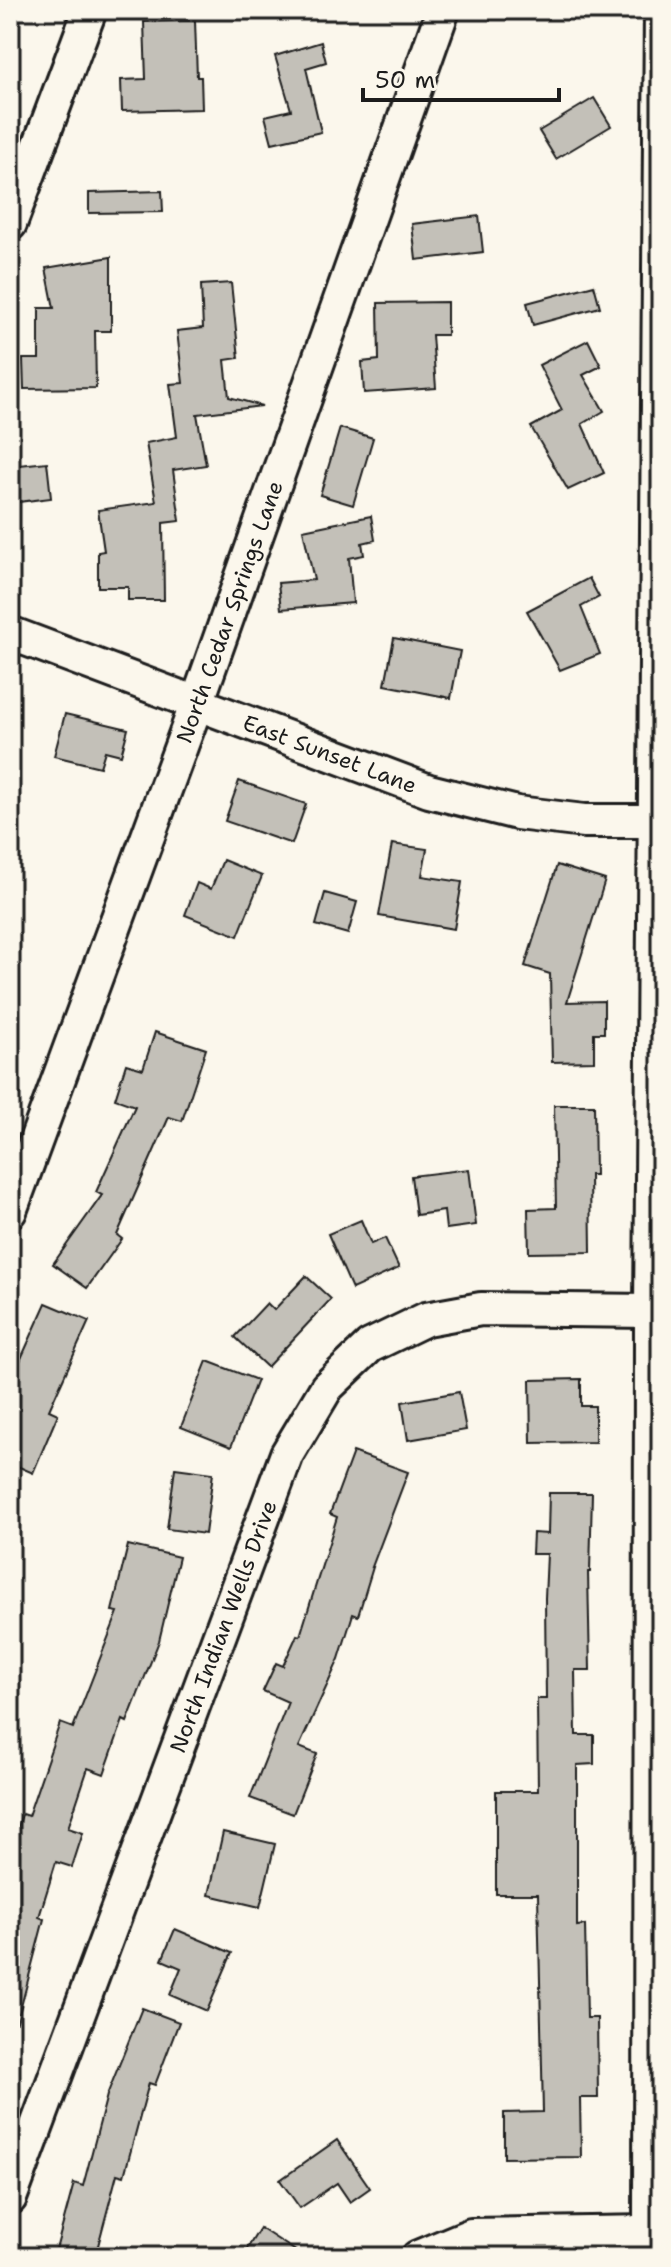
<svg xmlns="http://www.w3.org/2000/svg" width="671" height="2267" viewBox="0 0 671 2267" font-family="'Shantell Sans',sans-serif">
<rect width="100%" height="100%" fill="#fbf7ec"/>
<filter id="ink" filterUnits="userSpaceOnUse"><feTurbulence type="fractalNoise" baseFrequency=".0125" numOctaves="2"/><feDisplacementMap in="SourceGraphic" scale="16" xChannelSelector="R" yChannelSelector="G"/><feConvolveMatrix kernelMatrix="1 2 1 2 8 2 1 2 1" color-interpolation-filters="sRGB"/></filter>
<g filter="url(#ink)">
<g fill="#c3c0b8" stroke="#1c1c1c" stroke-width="2">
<polygon points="195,21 197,77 201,77 202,109 122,111 121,80 146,79 144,22"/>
<polygon points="321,42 326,62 306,68 321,132 272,143 265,116 291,110 275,56"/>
<polygon points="594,98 611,126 556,159 539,131"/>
<polygon points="162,191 163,212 89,213 89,193"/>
<polygon points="479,216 483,252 416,260 412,224"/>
<polygon points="111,257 111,331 95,331 96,388 24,389 23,359 39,359 39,308 54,308 46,268"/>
<polygon points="231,283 239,358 225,360 229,397 262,406 197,414 206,465 173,470 180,521 163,523 164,600 128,600 128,587 98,587 98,552 104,551 98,510 156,502 146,443 177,437 170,384 183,383 177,331 203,328 201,285"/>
<polygon points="594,285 600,307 533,325 527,303"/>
<polygon points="447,302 447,335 432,335 436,388 364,393 362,362 379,360 378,303"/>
<polygon points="588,340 601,366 583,375 604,411 582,424 604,473 568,490 531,427 562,410 539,365"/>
<polygon points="340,428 373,438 353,505 320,495"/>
<polygon points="47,462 51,498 10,503 10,466"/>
<polygon points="371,516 375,540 362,543 364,555 349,558 353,603 281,609 278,583 314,580 303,530"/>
<polygon points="589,578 599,597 581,607 600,654 560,670 527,611"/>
<polygon points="394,638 460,651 451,698 385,685"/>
<polygon points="65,714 128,729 121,755 105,751 100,767 54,756"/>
<polygon points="239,781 306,804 292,844 225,821"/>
<polygon points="392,844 427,849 422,876 462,882 454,929 379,916"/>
<polygon points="223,860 262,876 238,936 185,915 197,883 211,889"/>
<polygon points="557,865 605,880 567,1002 604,1001 604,1033 594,1033 594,1061 552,1062 550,974 525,966"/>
<polygon points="325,893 357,902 348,934 316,925"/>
<polygon points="155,1032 206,1049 182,1121 169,1117 117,1235 122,1239 87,1288 53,1264 102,1195 96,1192 135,1106 115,1099 126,1064 143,1069"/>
<polygon points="554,1105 594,1105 595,1175 590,1175 591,1252 529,1253 528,1209 556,1208"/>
<polygon points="469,1169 476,1225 446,1229 444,1211 416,1215 411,1176"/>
<polygon points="361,1220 371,1244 385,1238 399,1268 352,1289 328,1234"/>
<polygon points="306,1276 331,1299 267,1367 235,1337 267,1303 274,1310"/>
<polygon points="46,1303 89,1321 49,1410 58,1414 33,1473 10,1463 10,1383"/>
<polygon points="207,1361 257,1380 231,1447 181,1427"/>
<polygon points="581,1379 581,1406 595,1406 595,1442 531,1443 530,1380"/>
<polygon points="459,1392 466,1430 408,1440 402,1402"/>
<polygon points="353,1452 408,1472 372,1567 373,1567 358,1616 353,1614 339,1659 299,1747 317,1754 293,1814 250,1798 288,1702 263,1691 276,1663 283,1666 297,1635 300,1636 337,1517 330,1514"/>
<polygon points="175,1468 213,1473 205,1534 167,1529"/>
<polygon points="549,1493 592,1493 590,1572 588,1572 590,1670 575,1670 576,1735 594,1735 594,1764 577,1765 577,1926 585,1925 587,2018 597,2018 598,2098 580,2098 581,2157 504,2158 504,2113 543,2112 538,1894 496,1894 496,1791 538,1791 537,1699 546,1699 545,1598 547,1554 532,1554 533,1533 548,1534"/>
<polygon points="128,1545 179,1557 159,1641 127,1722 123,1720 104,1774 88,1768 68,1828 83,1833 72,1867 56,1862 39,1917 44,1919 17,2022 10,2021 10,1855 22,1814 28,1816 60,1723 73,1728 118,1612 112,1611"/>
<polygon points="223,1832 275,1844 260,1907 209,1895"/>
<polygon points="175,1929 232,1953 207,2011 170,1995 181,1968 162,1960"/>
<polygon points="142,2008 179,2022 155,2085 149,2083 124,2176 117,2174 95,2257 54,2257 74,2183 83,2186 107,2095"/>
<polygon points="337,2140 370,2188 350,2202 337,2183 300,2208 280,2180"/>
<polygon points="260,2228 305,2257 242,2257"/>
</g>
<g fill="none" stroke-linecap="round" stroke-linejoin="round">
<defs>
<g id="minor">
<polyline points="10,224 90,10"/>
<path id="s1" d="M10,633L429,791L517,813L584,821H661"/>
<path id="s2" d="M10,1211L197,703L443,10"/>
<path id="s3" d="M10,2198L287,1454L327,1387L370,1346L426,1319L481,1309L651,1311"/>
<polyline points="418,2257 471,2235 650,2232"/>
<polyline points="650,2257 651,1311 661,10"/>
</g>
</defs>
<use href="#minor" stroke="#1c1c1c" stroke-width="38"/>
<use href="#minor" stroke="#fbf7ec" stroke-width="32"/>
</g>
</g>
<g text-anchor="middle" stroke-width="8" stroke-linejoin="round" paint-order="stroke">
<g font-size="22" fill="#1c1c1c" stroke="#fbf7ec">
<text dy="8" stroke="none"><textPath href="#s2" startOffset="638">North Cedar Springs Lane</textPath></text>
<text dy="8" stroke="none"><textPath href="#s1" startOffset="342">East Sunset Lane</textPath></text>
<text dy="8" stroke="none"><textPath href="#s3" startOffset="610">North Indian Wells Drive</textPath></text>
</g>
</g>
<rect width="671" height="2267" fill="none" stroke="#fbf7ec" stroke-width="40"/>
<rect x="20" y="20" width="631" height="2227" fill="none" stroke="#1c1c1c" stroke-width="3" filter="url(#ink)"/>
<path d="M363 88v12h196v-12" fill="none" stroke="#1c1c1c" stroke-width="4"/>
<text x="375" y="88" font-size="24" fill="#1c1c1c" stroke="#fbf7ec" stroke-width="6" paint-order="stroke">50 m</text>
</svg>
